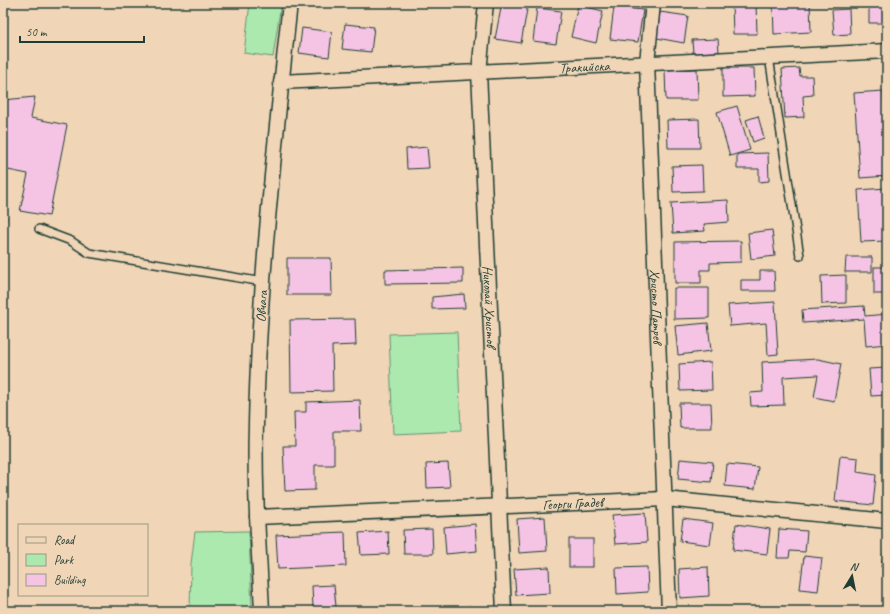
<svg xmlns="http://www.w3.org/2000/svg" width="890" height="614" viewBox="0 0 890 614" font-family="Caveat,sans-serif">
<rect width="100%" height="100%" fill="#f0d5b7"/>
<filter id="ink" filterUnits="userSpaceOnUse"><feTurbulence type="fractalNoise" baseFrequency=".025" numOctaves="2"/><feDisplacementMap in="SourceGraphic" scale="8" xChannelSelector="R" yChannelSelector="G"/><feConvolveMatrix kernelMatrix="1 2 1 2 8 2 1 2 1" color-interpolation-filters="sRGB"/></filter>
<g filter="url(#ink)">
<g fill="#ace9af" stroke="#669372">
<polygon points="250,3 281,3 273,57 244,53"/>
<polygon points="457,332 461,431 393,434 389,334"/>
<polygon points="249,531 252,611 190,611 191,564 195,532"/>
</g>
<g fill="#f5c4e5" stroke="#1f3d34">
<polygon points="502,3 528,4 521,43 495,39"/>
<polygon points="732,3 756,3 757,34 733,34"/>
<polygon points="773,3 810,3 811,32 774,34"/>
<polygon points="869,3 887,3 885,23 869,23"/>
<polygon points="578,5 603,11 596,43 571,37"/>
<polygon points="614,7 643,10 638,42 610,39"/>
<polygon points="537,8 561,11 556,44 533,41"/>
<polygon points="849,9 850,34 834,35 832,10"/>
<polygon points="660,12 688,16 684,43 657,38"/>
<polygon points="345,24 374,27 371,52 342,49"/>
<polygon points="302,28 332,32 329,57 299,53"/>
<polygon points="718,39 719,52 693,53 692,40"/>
<polygon points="723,68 754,68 755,96 723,97"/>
<polygon points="799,68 800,76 812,76 813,95 803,96 804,117 785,118 782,69"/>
<polygon points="697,69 698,100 666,100 665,70"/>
<polygon points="883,91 887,136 887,176 860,178 854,93"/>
<polygon points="35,97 31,118 67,125 49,216 20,211 28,174 3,169 3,100"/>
<polygon points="737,106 750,150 730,156 717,112"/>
<polygon points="758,116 764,138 753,142 746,120"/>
<polygon points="699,119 700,148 668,148 667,120"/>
<polygon points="427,147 429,168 407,169 406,149"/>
<polygon points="768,153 769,181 759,182 759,169 737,169 737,154"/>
<polygon points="702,165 703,191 673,192 672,166"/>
<polygon points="887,188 887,241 861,242 858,190"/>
<polygon points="728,200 729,222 704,224 705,231 673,233 671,203"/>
<polygon points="3,216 7,217 4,234 3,233"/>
<polygon points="772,230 775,256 751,259 748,233"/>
<polygon points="741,241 741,262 710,263 710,270 701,270 701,283 675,283 675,242"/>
<polygon points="846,257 872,257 872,272 845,272"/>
<polygon points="287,258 331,258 332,295 287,295"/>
<rect x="874" y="267" width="13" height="27"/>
<polygon points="463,268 463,283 385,284 385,270"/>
<polygon points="760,271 774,271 775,291 741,291 741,280 760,280"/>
<polygon points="846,275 846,303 822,304 821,276"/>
<polygon points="674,288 709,288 709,318 674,319"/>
<polygon points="464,294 465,308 432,309 432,297"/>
<polygon points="775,302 778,354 768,355 766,323 730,326 728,305"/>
<polygon points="864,306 865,316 887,314 887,344 866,346 864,319 803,323 802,310"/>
<polygon points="355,319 356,345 332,346 333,391 291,392 290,320"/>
<polygon points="708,323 711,351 678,355 675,326"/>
<polygon points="818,359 841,364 834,401 814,397 818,375 783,377 784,405 751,406 750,393 763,392 762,362"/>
<polygon points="711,362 712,390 680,391 679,364"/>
<polygon points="887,368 887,395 871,396 869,369"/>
<polygon points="360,400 361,431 334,431 334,465 315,465 315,490 285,491 283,446 295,446 294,412 306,412 306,402"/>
<polygon points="679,403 711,403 712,428 680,428"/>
<polygon points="840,456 858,458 857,472 876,475 873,505 835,501"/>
<polygon points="680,459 713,462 711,482 678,479"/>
<polygon points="448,463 450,487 427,488 426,464"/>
<polygon points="727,464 758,467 755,489 725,486"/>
<polygon points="645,513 647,542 615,544 612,515"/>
<polygon points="545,517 547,551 519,553 517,519"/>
<polygon points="683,519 713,523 710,545 680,541"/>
<polygon points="475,524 477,551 446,554 444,527"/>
<polygon points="736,524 770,529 767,554 733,550"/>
<polygon points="432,529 433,554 404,554 403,530"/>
<polygon points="779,529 807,531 805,552 790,551 789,558 777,558"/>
<polygon points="388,531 389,554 361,555 359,533"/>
<polygon points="345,532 346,566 278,569 276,535"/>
<rect x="569" y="539" width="24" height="28"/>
<polygon points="886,539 887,539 887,568 881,567"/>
<polygon points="804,556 822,558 818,591 800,589"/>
<polygon points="549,567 550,593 516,595 514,569"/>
<polygon points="647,567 648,592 617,594 616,568"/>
<polygon points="708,567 709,596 680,598 679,569"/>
<polygon points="334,585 336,607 313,608 312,586"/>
<polygon points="471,606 471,611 440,611 440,608"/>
</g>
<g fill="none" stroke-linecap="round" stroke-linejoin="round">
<defs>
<g id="lane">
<polyline points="769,57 800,256"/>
<polyline points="39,229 71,241 89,253 263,282"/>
</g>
<g id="street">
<path id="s1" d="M486,3L479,72L504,611"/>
<path id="s2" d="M653,3L647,63L669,611"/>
<path id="s3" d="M281,82L887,51"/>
<path id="s4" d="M257,517L665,499L887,521"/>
<path id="s5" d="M262,611C259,549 254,486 256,424C259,283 275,143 290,3"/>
</g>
</defs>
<use href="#lane" stroke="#1f3d34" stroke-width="10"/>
<use href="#street" stroke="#1f3d34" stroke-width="17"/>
<use href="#lane" stroke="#f0d5b7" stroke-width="7"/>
<use href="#street" stroke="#f0d5b7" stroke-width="14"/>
</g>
</g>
<g text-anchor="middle" stroke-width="3" stroke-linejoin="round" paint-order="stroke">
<g font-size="14" fill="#1f3d34" stroke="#f0d5b7">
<text dy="5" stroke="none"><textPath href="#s3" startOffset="304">Тракийска</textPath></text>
<text dy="5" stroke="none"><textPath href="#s5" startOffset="305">Овчага</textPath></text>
<text dy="5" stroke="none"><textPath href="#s1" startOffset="304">Николай Христов</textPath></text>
<text dy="5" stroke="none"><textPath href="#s2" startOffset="304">Христо Патрев</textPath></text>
<text dy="5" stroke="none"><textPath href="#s4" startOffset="316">Георги Градев</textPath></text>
</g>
</g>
<rect width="890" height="614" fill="none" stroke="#f0d5b7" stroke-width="16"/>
<rect x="8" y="8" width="874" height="598" fill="none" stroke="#1f3d34" stroke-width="1.5" filter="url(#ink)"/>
<rect x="18" y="524" width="130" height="72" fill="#f0d5b7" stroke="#9c9883"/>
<rect x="26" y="537" width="20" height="6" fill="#f0d5b7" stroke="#9c9883"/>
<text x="54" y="544" font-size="12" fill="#1f3d34">Road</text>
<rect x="26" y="554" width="20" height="12" fill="#ace9af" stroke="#9c9883"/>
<text x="54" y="564" font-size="12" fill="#1f3d34">Park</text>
<rect x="26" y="574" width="20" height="12" fill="#f5c4e5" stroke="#9c9883"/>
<text x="54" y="584" font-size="12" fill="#1f3d34">Building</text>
<g transform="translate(852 576) rotate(10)" stroke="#f0d5b7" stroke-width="3" paint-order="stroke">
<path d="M0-3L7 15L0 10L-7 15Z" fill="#1f3d34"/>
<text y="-6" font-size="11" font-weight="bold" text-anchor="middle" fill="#1f3d34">N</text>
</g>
<path d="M20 36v6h124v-6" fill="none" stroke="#1f3d34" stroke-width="2"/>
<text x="26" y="36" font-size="12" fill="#1f3d34" stroke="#f0d5b7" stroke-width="3" paint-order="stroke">50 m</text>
</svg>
